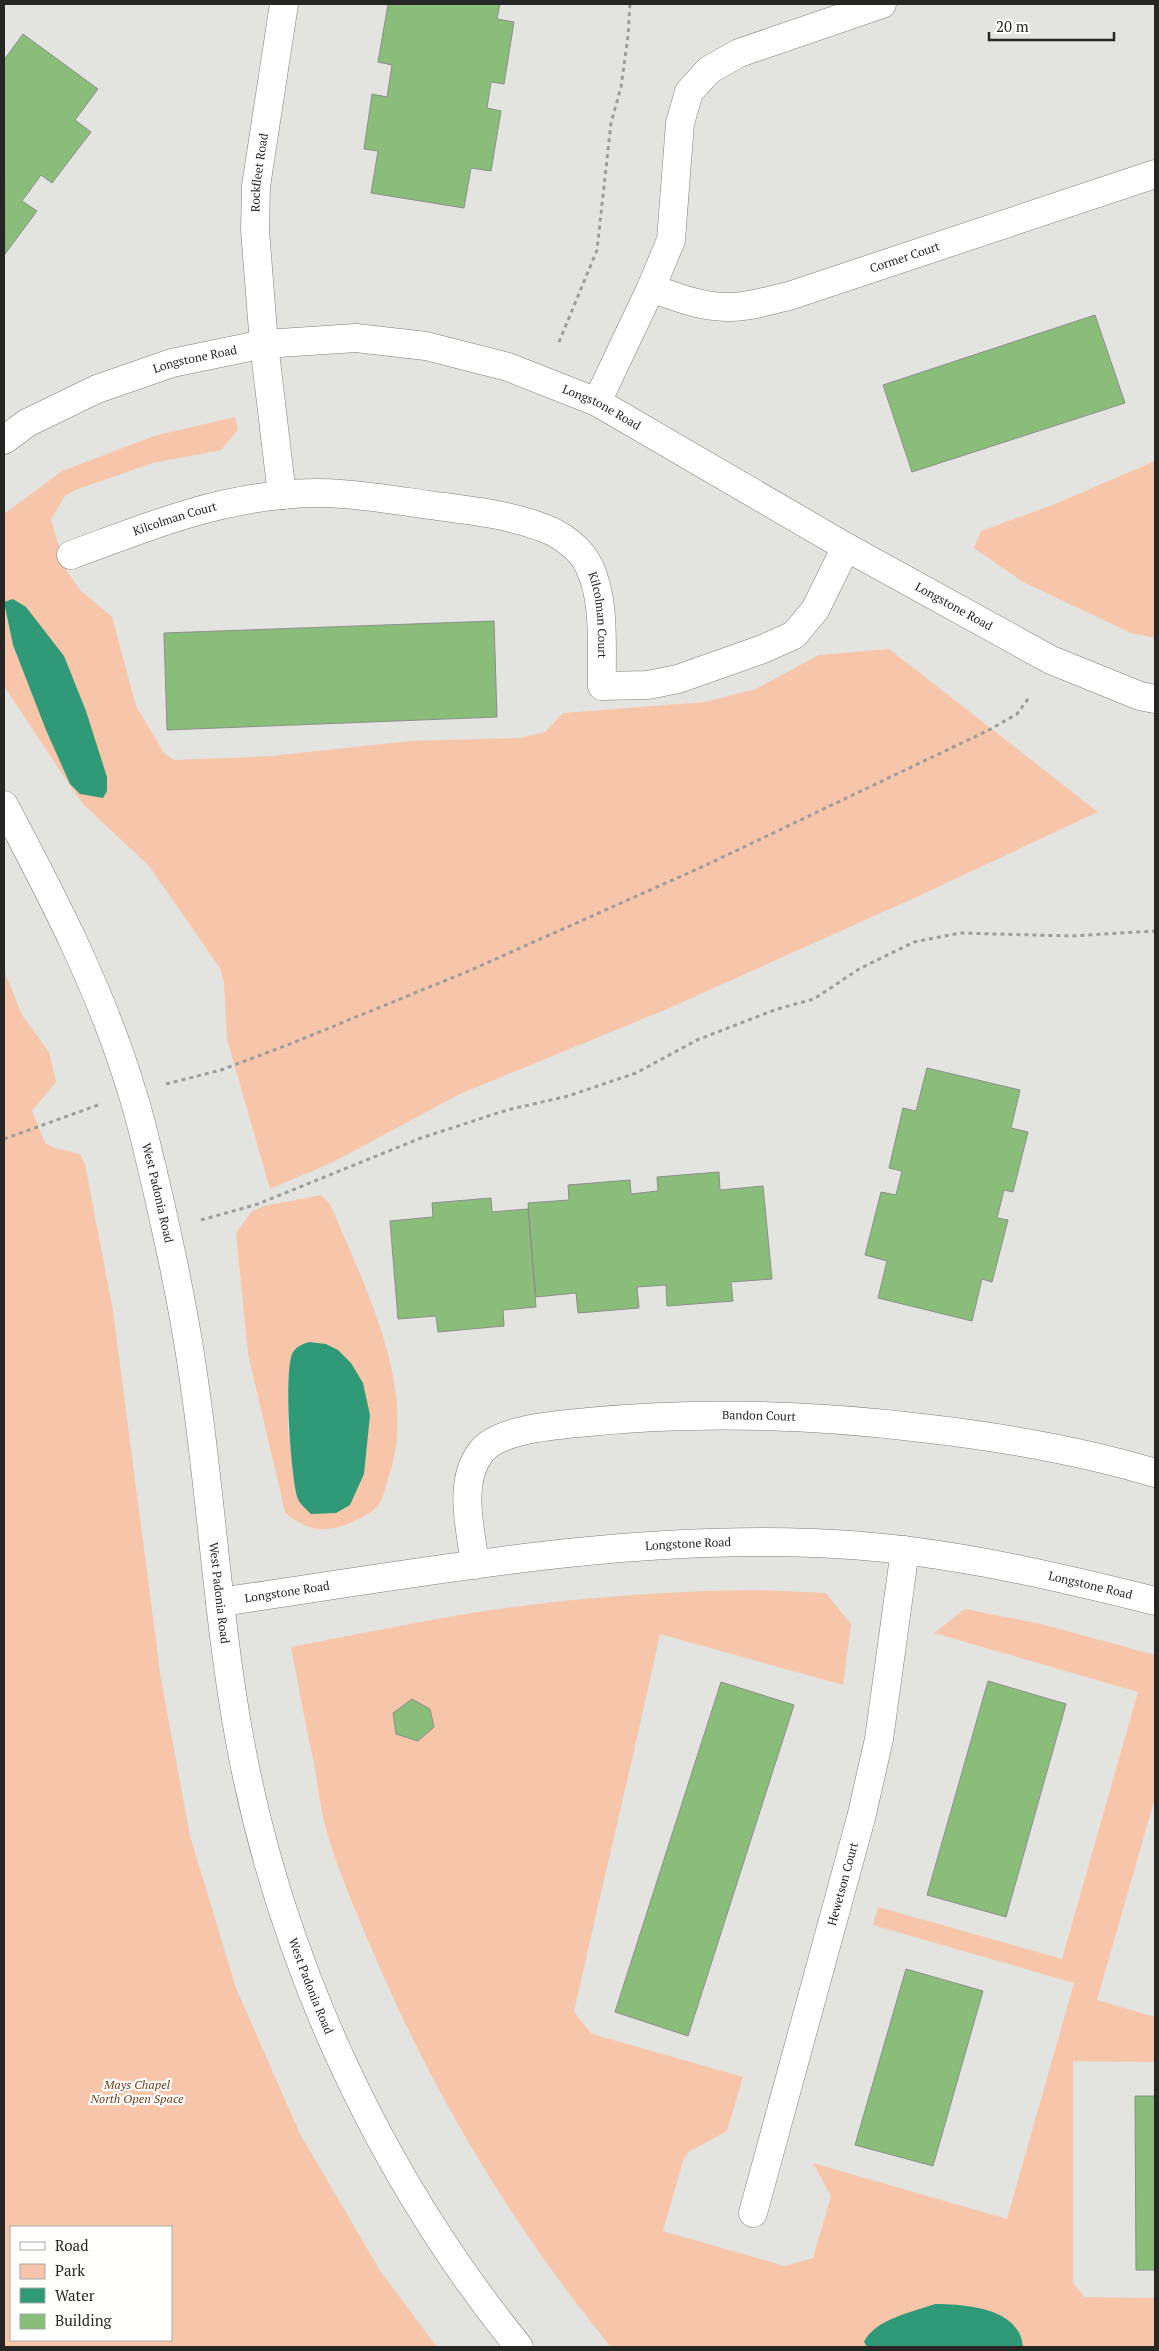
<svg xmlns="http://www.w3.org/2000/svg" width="1159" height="2351" viewBox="0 0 1159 2351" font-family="'PT Serif',serif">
<rect width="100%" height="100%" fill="#e3e3e0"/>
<g fill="#f7c6aa" fill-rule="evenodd">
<polygon points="235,417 238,430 221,450 153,463 75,490 64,497 51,520 66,569 80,590 112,617 136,706 164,753 174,760 272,756 409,741 520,738 545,732 563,713 705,702 756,689 819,655 889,649 1098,812 912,899 667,1009 460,1094 333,1162 270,1189 227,1039 224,982 220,968 149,866 84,805 71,787 4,686 4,514 62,471 154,436"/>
<polygon points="1155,461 1155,638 1131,633 1023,582 974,548 981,531 1050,506"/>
<path d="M4,970L22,1015L49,1052L56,1082L32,1111L45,1143L55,1148L80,1154L85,1164L113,1311L161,1679L190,1836L236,1988L300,2134L381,2272L437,2347H4ZM11,2227H171V2340H11Z"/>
<path d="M321,1195L330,1204C364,1285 420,1390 388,1479C385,1488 383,1501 377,1507C369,1515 357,1520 347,1524C326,1534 301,1529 285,1512L248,1354L236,1233L251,1212L264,1206ZM288,1368L298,1500L288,1429Z"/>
<path d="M758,1590L826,1593L851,1624L843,1685L660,1634C633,1760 602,1885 574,2012L592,2034L743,2077L727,2131L690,2151L684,2158L663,2231L785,2266L813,2258L831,2196L813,2163L1007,2219L1074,1983L873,1925L878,1907L1062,1959L1138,1692L934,1633L965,1609L1041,1624L1155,1655V1798L1097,2000L1155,2017V2062L1073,2061V2283L1085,2297L1155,2298V2347H611C511,2225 431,2090 370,1945C355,1909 339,1873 328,1836C322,1816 319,1794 316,1774C307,1732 299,1689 291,1647C347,1636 403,1625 459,1615C558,1599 658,1591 758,1590Z"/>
</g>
<g fill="#309a78">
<polygon points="13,599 26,607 64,656 86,711 107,777 107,791 103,798 80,794 70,784 46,730 13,645 4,602"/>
<path d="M309,1342L326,1344L338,1350L351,1363L363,1383L370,1415L364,1474L350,1505L336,1513L311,1514C307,1510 300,1504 298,1499C291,1480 283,1368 293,1352C297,1346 303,1344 309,1342Z"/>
<path d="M935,2304C966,2304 1020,2308 1023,2347H867L864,2342C875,2319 913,2312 935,2304Z"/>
</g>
<g fill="#89bd79" stroke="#8c8e8b">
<polygon points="388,4 500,4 497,19 514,22 504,84 491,82 487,108 501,111 491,171 471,168 464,208 371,193 378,151 364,149 372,94 387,97 392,65 378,62"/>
<polygon points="23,34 98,89 75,120 91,132 52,183 41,175 22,201 37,211 5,254 4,60"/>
<polygon points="1095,315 1125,403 912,472 883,385"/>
<polygon points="494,621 497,717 167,730 164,633"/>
<polygon points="927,1068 1020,1090 1011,1128 1028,1132 1013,1192 1004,1190 997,1218 1008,1220 992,1282 982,1279 972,1321 878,1298 887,1261 865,1255 881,1192 896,1195 902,1171 889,1168 903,1108 916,1111"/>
<polygon points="719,1172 720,1190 763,1186 772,1279 731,1282 733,1301 667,1306 666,1285 637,1287 639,1308 578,1313 576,1293 536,1297 528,1203 569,1200 568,1185 630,1180 631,1194 658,1191 657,1177"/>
<polygon points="491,1198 492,1212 528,1209 536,1307 503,1310 504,1326 438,1332 436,1316 398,1319 390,1221 433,1217 432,1203"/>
<polygon points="988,1681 1066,1704 1006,1917 927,1895"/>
<polygon points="721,1682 794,1705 688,2036 615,2012"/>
<polygon points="412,1699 430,1709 434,1727 418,1741 396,1734 393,1713"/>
<polygon points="906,1969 983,1991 933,2166 855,2145"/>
<polygon points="1135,2096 1155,2096 1155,2270 1136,2270"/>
</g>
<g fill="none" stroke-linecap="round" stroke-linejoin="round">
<defs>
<g id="minor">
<path id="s1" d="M651,288C676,297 701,307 727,307C748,308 769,300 789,296L1155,174"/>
<polyline points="597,402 651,288 671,240 680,123 689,92 709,70 739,53 882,4"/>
<path id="s2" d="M4,440L27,423L97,389L172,363L264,344L356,338L426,346L508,367L597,402L846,547L1051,660L1140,696L1155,699"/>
<path id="s3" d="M282,495L264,344L255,230L256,186L284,4"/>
<path id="s4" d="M71,555C142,529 206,502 282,495C331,489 380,498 429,505C468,510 507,514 544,528C562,535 581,549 589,566C606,601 601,648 602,686L648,685L678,679L763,649L794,635L815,610L846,547"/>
<path id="s5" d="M475,1565C471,1530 457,1483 481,1452C499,1428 560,1425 588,1422C701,1411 809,1414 922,1428C1001,1437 1079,1450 1155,1473"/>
<path id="s6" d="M220,1602C416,1574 615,1535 814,1543C931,1547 1043,1573 1155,1601"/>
<path id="s7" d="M753,2213L861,1818L879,1739L905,1550"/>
</g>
<g id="secondary">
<path id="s8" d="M4,805C53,897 102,992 132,1092C140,1116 145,1140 151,1164C167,1231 182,1299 192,1367C211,1490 217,1614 239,1736C279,1958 378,2173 519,2347"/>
</g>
</defs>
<use href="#minor" stroke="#7d7e7b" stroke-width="29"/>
<use href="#secondary" stroke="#7d7e7b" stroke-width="29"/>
<g stroke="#9d9d9b" stroke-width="3" stroke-dasharray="4 4" stroke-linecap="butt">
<polyline points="559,342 597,250 611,123 621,87 628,36 630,4"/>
<polyline points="166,1084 221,1070 290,1044 471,970 704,866 989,730 1017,714 1030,696"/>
<polyline points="4,1139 98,1105"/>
<polyline points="201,1220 258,1204 421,1138 507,1110 568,1096 636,1073 697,1040 777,1009 814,999 859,969 914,942 960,933 1071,936 1155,931"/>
</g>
<use href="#minor" stroke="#fff" stroke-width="28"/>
<use href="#secondary" stroke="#fff" stroke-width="28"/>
</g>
<g text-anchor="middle" stroke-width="4.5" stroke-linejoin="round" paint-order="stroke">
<g font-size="12" fill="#262625" stroke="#fffffe">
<text dy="4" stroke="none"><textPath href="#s3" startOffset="324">Rockfleet Road</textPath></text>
<text dy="4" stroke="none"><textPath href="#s1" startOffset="264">Cormer Court</textPath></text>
<text dy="4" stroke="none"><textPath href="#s2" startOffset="209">Longstone Road</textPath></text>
<text dy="4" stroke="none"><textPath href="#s2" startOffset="629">Longstone Road</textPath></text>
<text dy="4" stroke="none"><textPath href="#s4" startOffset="110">Kilcolman Court</textPath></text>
<text dy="4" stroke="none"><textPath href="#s2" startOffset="1034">Longstone Road</textPath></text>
<text dy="4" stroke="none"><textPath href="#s4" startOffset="596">Kilcolman Court</textPath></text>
<text dy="4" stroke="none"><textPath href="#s8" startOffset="419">West Padonia Road</textPath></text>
<text dy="4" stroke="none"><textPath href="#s5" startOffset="401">Bandon Court</textPath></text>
<text dy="4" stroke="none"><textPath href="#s6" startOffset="472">Longstone Road</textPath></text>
<text dy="4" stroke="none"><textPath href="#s6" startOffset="878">Longstone Road</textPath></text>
<text dy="4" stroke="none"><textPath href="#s8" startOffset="824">West Padonia Road</textPath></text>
<text dy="4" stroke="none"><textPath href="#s6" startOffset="68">Longstone Road</textPath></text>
<text dy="4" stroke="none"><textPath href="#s7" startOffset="341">Hewetson Court</textPath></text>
<text dy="4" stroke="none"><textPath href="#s8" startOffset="1229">West Padonia Road</textPath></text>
</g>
<g font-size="12" font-style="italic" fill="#6c3b1a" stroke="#fffffe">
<text x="137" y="2089">Mays Chapel<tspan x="137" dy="14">North Open Space</tspan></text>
</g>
</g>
<rect width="1159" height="2351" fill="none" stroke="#262625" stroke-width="10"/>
<rect x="10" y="2226" width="162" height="115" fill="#fffffe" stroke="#a8a8a7"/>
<rect x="20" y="2242" width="25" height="8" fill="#ffffff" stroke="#a8a8a7"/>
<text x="55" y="2251" font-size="15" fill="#262625">Road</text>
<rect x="20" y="2264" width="25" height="15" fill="#f7c6aa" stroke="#a8a8a7"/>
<text x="55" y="2276" font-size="15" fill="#262625">Park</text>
<rect x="20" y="2288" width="25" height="15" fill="#309a78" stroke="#a8a8a7"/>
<text x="55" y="2301" font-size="15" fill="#262625">Water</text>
<rect x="20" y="2314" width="25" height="15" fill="#89bd79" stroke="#a8a8a7"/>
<text x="55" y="2326" font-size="15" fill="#262625">Building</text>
<path d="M989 32v8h125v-8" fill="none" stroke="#262625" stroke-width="2.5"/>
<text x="996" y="32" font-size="15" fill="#262625" stroke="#fffffe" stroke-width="4" paint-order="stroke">20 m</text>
</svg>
